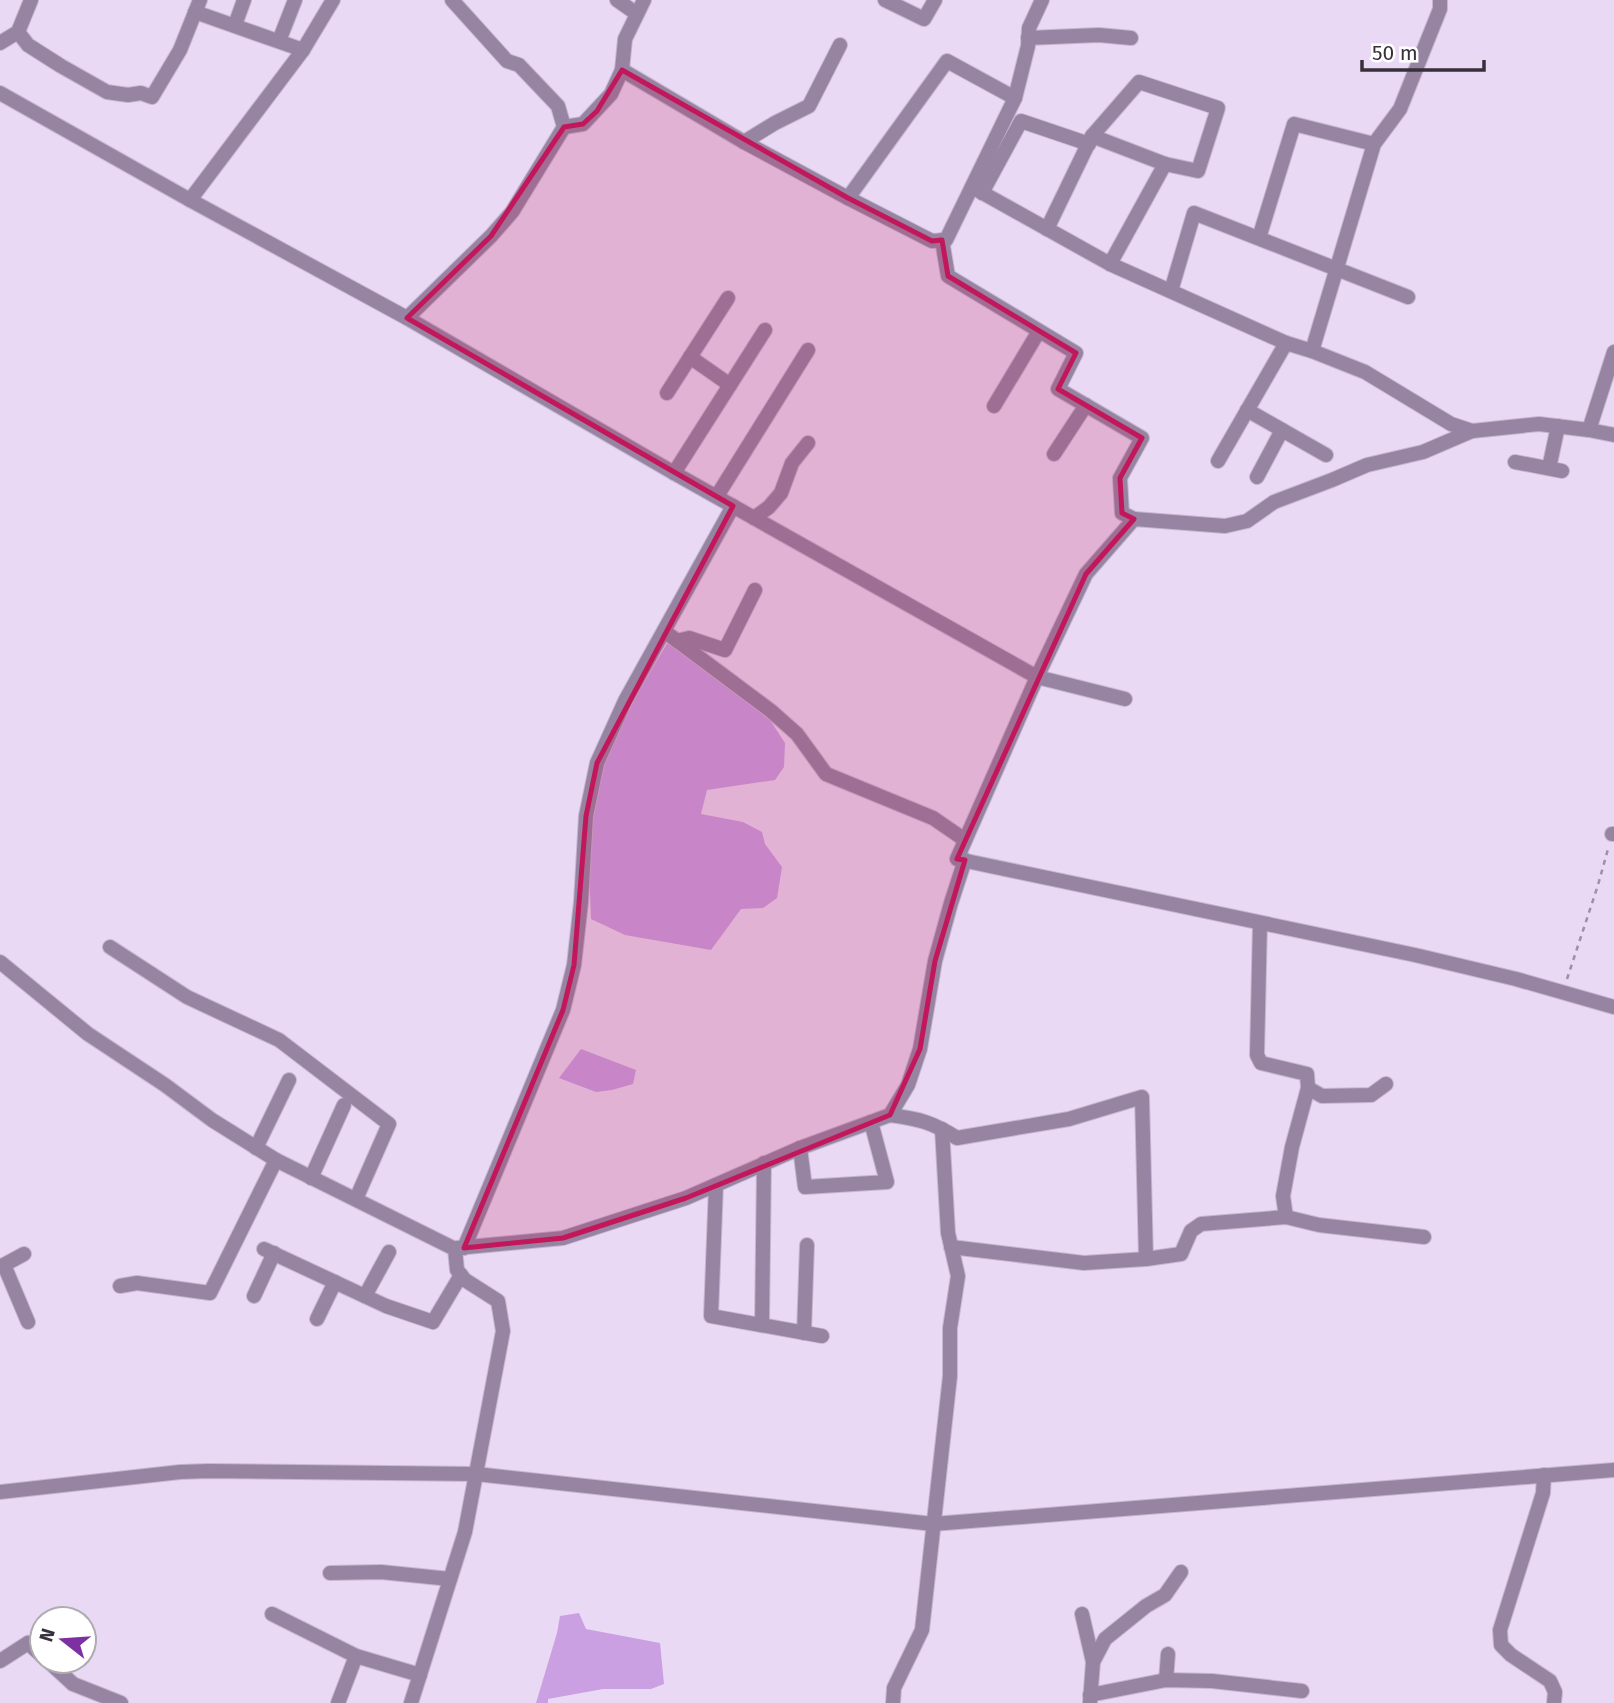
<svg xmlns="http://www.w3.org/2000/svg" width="1614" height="1703" viewBox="0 0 1614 1703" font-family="'Fira Sans',sans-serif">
<rect width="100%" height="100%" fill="#ead9f4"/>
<g fill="#caa0e3">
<path d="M668,642L770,720L785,743L784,767L775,780L707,790L701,814L743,822L762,832L765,844L782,867L777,898L763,908L741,909L711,950L625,935L591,919C590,885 587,849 592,815C600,752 636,696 668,642Z"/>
<polygon points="581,1049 636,1070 633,1084 612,1090 596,1092 559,1078"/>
<polygon points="579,1613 586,1629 660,1643 664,1684 651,1689 603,1689 548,1699 548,1703 536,1703 557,1633 560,1616"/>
</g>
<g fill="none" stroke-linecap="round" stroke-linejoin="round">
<defs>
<g id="street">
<polyline points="617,0 637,14"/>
<polyline points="885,0 924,19 935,0"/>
<polyline points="195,12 303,50"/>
<polyline points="235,25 244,0"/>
<polyline points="18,32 28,45 61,66 107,92 128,95 141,93 152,97 180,50 200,0"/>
<polyline points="1028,38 1099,35 1131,38"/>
<polyline points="279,41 295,0"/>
<polyline points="0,43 18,32 31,0"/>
<polyline points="622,70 744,142 848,198 932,241 946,240 1015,98 1028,46 1029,28 1042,0"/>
<polygon points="1139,82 1218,108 1198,171 1165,164 1092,136"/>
<polyline points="0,93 190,200 407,318 674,473 1037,677 957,859 1415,955 1516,979 1614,1007"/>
<polyline points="564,127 583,124 611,94 622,70 625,39 644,0"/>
<polyline points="744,142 775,123 809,106 840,45"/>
<polyline points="972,187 1110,264 1286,343 1312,351 1365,372 1451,424 1472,431 1539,424 1589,430 1614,435"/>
<polyline points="982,193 1021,121 1089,144"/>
<polyline points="848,198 947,61 1015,98"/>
<polyline points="190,200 303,50 333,0"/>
<polyline points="1047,229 1092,136"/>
<polyline points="1259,238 1294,124 1374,144"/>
<polyline points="942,240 948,276 1076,353 1058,389 1142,438 1120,478 1122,513 1134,519"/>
<polyline points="1110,264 1165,164"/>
<polyline points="1171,291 1194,213 1408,297"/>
<polyline points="407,318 491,236 512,212 564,127 558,106 519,65 507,61 452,0"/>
<polyline points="1312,351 1374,144 1400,109 1440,9 1440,0"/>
<polyline points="690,357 730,385"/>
<polyline points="667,393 728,298"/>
<polyline points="994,406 1039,331"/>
<polyline points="1247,410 1326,455"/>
<polyline points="1589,430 1614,352"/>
<polyline points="1054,454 1086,405"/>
<polyline points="1218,461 1286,343"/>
<polyline points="1515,462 1562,471"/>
<polyline points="1549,468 1558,426"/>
<polyline points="674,473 765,330"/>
<polyline points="1257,477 1282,430"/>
<polyline points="717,496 808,350"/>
<polyline points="754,518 769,507 781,493 792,463 808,443"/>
<polyline points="664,631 771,711 797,734 826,774 933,818 965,840"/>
<polyline points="677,641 689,638 725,650 755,590"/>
<polyline points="1125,699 1037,677 1086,574 1134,519 1225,526 1247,521 1274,502 1332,480 1367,465 1423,452 1472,431"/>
<polyline points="1612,834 1614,834"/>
<polyline points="1260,923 1257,1055 1261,1063 1307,1074 1308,1088 1292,1147 1283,1196 1286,1217"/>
<polyline points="110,947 187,997 279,1040 389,1124 356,1199"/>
<polyline points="0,962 88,1034 165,1085 212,1120 276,1160 455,1249 457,1270 465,1280 498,1301 503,1331 465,1532 411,1703"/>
<polyline points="1308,1088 1322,1096 1371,1095 1386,1084"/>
<path d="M890,1115C919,1119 932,1122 957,1138L1069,1119L1142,1097L1146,1259"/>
<polyline points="256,1148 289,1080"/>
<polyline points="800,1148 805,1187 887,1182 871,1122"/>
<polyline points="311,1178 344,1105"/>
<polyline points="716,1185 711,1316 822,1336"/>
<polyline points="951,1247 1084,1263 1146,1259 1181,1254 1191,1231 1201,1224 1286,1217 1319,1225 1424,1237"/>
<polyline points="457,1248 563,1238 686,1198 800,1148 890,1115 908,1085 920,1049 935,961 951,903 965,860"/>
<polyline points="464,1248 563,1010 574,965 581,902 586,816 597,763 625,701 733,506"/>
<polyline points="264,1249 386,1306 433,1322 461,1275"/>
<polyline points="4,1265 28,1322"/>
<polyline points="0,1267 24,1254"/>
<polyline points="120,1286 137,1283 210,1293 276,1160"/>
<polyline points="254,1296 274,1253"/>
<polyline points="365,1296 389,1252"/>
<polyline points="317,1319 335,1282"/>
<polyline points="762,1325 764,1163"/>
<polyline points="804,1333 807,1245"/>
<polyline points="1544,1475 1543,1493 1500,1630 1501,1645 1511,1655 1550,1681 1555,1692 1554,1703"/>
<polyline points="0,1492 180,1472 208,1471 476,1474 933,1524 1614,1470"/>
<polyline points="330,1573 381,1572 450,1579"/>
<polyline points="272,1614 356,1656 420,1675"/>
<polyline points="1082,1614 1093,1662 1090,1702"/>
<polyline points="0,1661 28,1643 42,1656"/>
<polyline points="48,1661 73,1684 121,1703"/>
<polyline points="1093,1662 1105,1639 1146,1606 1165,1595 1181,1572"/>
<polyline points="1166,1680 1168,1654"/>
<polyline points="1090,1695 1166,1680 1212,1681 1302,1691"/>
<polyline points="338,1703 356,1656"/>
<polyline points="893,1703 894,1688 922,1630 950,1376 950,1328 958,1276 948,1233 942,1129"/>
</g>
</defs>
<use href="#street" stroke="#c6b7cf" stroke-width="16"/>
<polyline stroke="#9e91a6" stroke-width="2.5" stroke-dasharray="5 5" stroke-linecap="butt" points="1567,979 1598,885 1608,849"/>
<use href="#street" stroke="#9784a3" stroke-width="14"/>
</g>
<path fill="#c2185b" fill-opacity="0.2" stroke="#c2185b" stroke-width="5" stroke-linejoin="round" d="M622,70L848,198L932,241L942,240L948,276L1076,353L1058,389L1142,438L1120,478L1122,513L1134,519L1086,574L957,859L965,860L935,961L920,1049L890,1115L686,1198L563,1238L464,1248L563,1010L574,965L586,816L597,763L733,506L407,318L491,236L564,127L583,124L597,111Z"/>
<g transform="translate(63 1640) rotate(287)"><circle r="33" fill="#ffffff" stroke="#afacb1" stroke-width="2"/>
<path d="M0-5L12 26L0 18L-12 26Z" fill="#7d30a2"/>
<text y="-10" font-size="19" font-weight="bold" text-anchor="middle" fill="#37303b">N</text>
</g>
<path d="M1362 60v10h122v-10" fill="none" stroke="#37303b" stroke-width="3.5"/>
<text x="1372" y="60" font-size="21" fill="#37303b" stroke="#ffffff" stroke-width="5" paint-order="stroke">50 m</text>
</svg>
